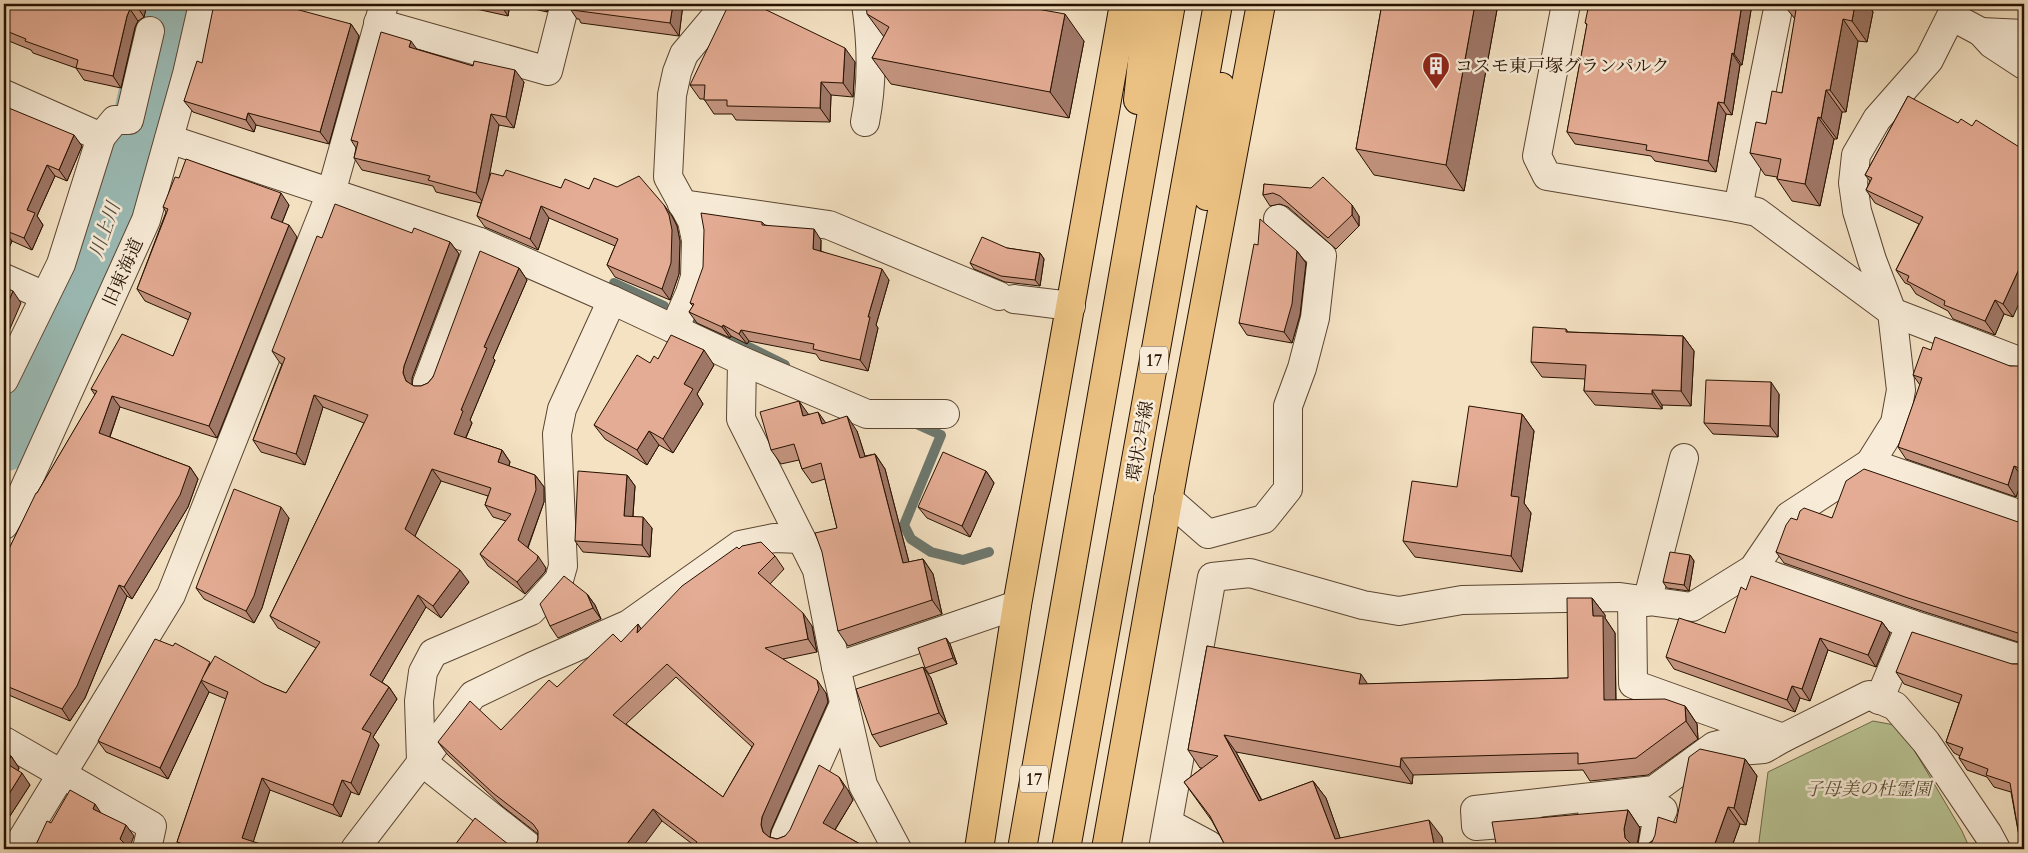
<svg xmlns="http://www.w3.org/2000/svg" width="2028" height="853" viewBox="0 0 2028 853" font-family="Cardo,'Noto Serif JP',serif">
<rect width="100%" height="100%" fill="#f4e2c3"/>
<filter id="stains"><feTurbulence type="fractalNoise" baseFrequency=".004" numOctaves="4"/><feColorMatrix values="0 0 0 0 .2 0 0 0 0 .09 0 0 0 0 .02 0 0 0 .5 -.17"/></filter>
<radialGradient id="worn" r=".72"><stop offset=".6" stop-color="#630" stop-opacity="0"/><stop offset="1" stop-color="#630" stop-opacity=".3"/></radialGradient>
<polygon fill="#b9c495" stroke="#706a4a" points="1873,721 1900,726 1962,831 1970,849 1758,849 1768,772"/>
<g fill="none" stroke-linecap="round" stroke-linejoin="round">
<g stroke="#6d786e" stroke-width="10">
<polyline points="143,116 150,117"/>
<polyline points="614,283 664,306"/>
<polyline points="694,320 785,365"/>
<polyline points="912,422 941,435 904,525 911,539 931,552 963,560 989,552"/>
</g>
<polyline stroke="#9cbdb8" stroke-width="59" points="4,442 89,275 143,116 168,4"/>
<defs>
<g id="minor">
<polyline points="1566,4 1537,156 1547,176 1738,208 1779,4"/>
<polyline points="1951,16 1981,32 1992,44 2024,65"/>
<polyline points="378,23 548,71 565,4"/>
<polyline points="1981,32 2024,34"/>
<polyline points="4,94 101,137 61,264 4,380"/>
<path d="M865,122C873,82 872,44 866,4"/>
<polyline points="101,137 115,120 129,120 150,31"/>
<polyline points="169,139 480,242 612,300 742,361 741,419 817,570 836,667 863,785 897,849"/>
<polyline points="682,204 829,225 999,296"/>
<polyline points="1738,208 1757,212 1892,312 2024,363"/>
<polyline points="4,278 45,296"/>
<polyline points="1014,299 1071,306"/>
<polyline points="674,329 690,293 695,277 696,240 692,221 668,177 672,95 677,72 684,54 726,4"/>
<polyline points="742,361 867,414 945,414"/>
<polyline points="427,383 480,242"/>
<polyline points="1870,463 2024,516"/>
<polyline points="1168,499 1208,534 1264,519 1288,489 1288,406 1302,368 1315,318 1322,256 1278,219"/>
<polyline points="4,525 22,494 146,220 187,74 203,4"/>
<polyline points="1753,569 1911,624 2024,660"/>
<polyline points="1632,599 1633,684 1783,738 1869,695 1895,706 1926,742 1988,834 1996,849"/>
<polyline points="1647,602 1684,458"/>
<polyline points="836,667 1017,605"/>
<polyline points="1879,700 1911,624"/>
<polyline points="4,741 152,826 147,849"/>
<polyline points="1592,816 1663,810 1656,826 1652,849"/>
<polyline points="1529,822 1476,826 1475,810 1654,790 1714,746 1730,742 1740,751 1764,749 1783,738"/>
<polyline points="1168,823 1209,845 1212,849"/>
<polyline points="785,836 844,704"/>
<polyline points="16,849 171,595 331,193 384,4"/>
<polyline points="355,849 473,695 533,666 629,624 740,545 774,538 801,539"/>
<polyline points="532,849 421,761 419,701 423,672 433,653 531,611 559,580 563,566 557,434 562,409 612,300"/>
<polyline points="1163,849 1212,577 1250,573 1363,605 1399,611 1462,600 1620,597 1692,607 1753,569 1789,516 1870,463 1895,423 1901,390 1892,312 1872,260 1857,211 1853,183 1856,155 1877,119 1929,60 1957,4"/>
</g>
<g id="major">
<polyline points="1138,100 1148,4"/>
<polyline points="1207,196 1221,87"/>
<polyline points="979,849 1017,605 1124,4"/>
<polyline points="1022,849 1171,4"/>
<polyline points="1066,849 1218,4"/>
<polyline points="1106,849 1175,462 1261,4"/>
</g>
</defs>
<use href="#minor" stroke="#5a4531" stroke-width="30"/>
<use href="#major" stroke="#261100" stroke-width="30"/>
<use href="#minor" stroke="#f8ecd8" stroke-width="28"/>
<use href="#major" stroke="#eac182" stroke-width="28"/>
</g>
<g fill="#c4947f" stroke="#261100" fill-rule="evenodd">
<polygon points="4,4 147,4 144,17 138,21 135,27 121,88 84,80 76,68 33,53 31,50 4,39"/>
<polygon points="433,4 451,4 450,7"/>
<polygon points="454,4 510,4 508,16"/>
<polygon points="513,4 550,4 547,12"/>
<polygon points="683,4 679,36 581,23 579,19 577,19 569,7"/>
<polygon points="1382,4 1498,4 1464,191 1374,175 1356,149"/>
<polygon points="1752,4 1742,65 1740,65 1732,115 1726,114 1716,172 1655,161 1651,156 1575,144 1567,132 1587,25 1585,23"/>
<polygon points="1788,4 1871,4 1870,7 1873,12 1867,42 1858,41 1846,112 1842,112 1837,139 1834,139 1820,206 1792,201 1777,179 1777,177 1765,175 1750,153 1782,93 1795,19 1787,9"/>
<polygon points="867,14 1084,41 1069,118 891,84 872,58 884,37"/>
<polygon points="351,24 359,36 329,144 256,125 254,132 193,112 184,101 202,63"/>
<polygon points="417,49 524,82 514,128 499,125 488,181 503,176 561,188 589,189 672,216 677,226 680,241 679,274 670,300 615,277 607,265 615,246 549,218 538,250 485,227 477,216 481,203 436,192 433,186 362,170 354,158 356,148 351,140"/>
<polygon points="855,62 853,97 831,95 830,122 736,120 732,114 714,114 704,99 700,99 690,85"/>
<polygon points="1908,96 2013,317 2004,314 1995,335 1953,319 1948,311 1916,294 1910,285 1905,283 1896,270 1919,224 1875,203 1866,190 1870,181 1865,175"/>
<polygon points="4,106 82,146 67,181 55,176 37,216 43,225 32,250 12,241 4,259"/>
<polygon points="1264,184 1359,216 1359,226 1336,249 1288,207 1280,204 1270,206 1263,195"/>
<polygon points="289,205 282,223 297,237 217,438 120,407 110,437 190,467 198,479 188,507 132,599 127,596 85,698 70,721 4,693 4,554 6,555 37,493 95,395 91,389 173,356 189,320 145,301 137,289 166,212 163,207"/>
<polygon points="762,222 765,225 821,240 821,251 889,280 876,325 878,328 868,371 820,360 816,354 749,341 747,344 731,336 730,338 697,323 689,312 693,306 690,303"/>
<polygon points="412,233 450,242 459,254 412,378 412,384 414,386 421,386 428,383 519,268 527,280 493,358 495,360 470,420 472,423 466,438 502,450 510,462 509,466 535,475 544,487 544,502 528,548 546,568 545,572 525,594 488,566 480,554 506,521 493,517 485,505 488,496 441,481 415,536 469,582 441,618 426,607 382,682 389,687 397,699 373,737 379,745 359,795 351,792 341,817 270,790 253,842 276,849 182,849 177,842 226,699 209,692 168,779 106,752 98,741 211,663 286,693 316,648 278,628 270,616 364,423 323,407 305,465 261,452 253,440 282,364 280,363 272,351"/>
<polygon points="1007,248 1040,253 1044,259 1040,286 1005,282 974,269 970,263"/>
<polygon points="1297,251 1306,263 1300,315 1292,343 1247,335 1239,323"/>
<polygon points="1566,329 1568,332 1683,336 1694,351 1691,406 1662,405 1662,409 1595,405 1584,391 1585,379 1542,377 1531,362"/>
<polygon points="1931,350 2010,366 2024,367 2024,478 2023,478 2016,497 1906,459 1898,447 1920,385 1913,375"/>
<polygon points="658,359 714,365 697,394 703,404 673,453 659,445 647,465 605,439 594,425 650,363"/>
<polygon points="1779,394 1778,437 1713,434 1704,423"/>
<polygon points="809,414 826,423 857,431 865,456 875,454 885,469 909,562 923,559 933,574 942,614 848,646 838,631 837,528 825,479 812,483 802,469 799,460 781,464 771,450"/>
<polygon points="1522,414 1534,431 1524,503 1531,513 1522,572 1415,557 1403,541 1457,487"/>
<polygon points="986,471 994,483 970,537 927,518 918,507"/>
<polygon points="627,475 635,486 633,516 652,528 650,557 583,552 575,541"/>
<polygon points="289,518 262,608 254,623 204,599 196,588"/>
<polygon points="1832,518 2024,524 2024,644 1916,609 1784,563 1776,552 1797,520"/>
<path d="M739,549L775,556L784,569L770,584L812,626L817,652L783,659L826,693L828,702L771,830L770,837L777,839L785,836L848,790L853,800L835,830L860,844L695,846L662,821L536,845L538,839V834L502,806L447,754L438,742L501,730L557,687L621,642L641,629ZM676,677L752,747L723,797L626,724Z"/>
<polygon points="1690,555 1694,561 1689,591 1667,588 1663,582"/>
<polygon points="1746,590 1882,622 1890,633 1876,667 1828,650 1810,701 1800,698 1795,712 1674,669 1666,657 1725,633"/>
<polygon points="587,594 595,605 601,619 558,638 550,626"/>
<polygon points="1592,598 1605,615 1605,618 1615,633 1616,700 1685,706 1697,724 1698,739 1648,775 1590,781 1583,770 1413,775 1412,784 1236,752 1262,800 1313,781 1326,798 1340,838 1442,837 1227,849 1212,821 1184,782 1202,768 1200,768 1188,750 1207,646 1367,684 1568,678"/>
<polygon points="946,638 950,644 957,664 929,674 925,668"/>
<polygon points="2024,661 2024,849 2023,849 2021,847 2011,792 1994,787 1987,777 1967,770 1959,758 1960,756 1954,753 1946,742 1959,703 1904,684 1896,672 2012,664 2020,664"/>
<polygon points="923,667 931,678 947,724 880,747 872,735"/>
<polygon points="4,752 11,756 19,768 18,771 30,785 8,819 4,816"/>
<polygon points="1745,759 1757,776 1746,825 1740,824 1731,849 1497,849 1628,810 1640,828 1637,847 1645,846 1676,823"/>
</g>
<g fill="#a07868" stroke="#261100">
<polygon points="136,4 147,4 144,17 136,5"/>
<polygon points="500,4 510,4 508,16"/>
<polygon points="541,4 550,4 547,12"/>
<polygon points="673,4 683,4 679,36 670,23"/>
<polygon points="1475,4 1498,4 1464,191 1446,165"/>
<polygon points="1742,4 1752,4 1742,65 1734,54"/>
<polygon points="1855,4 1871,4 1870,7 1873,12 1867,42 1852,21"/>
<polygon points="130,9 138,21 135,27 121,88 113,76 127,16"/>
<polygon points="1065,14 1084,41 1069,118 1050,92"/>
<polygon points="1843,19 1858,41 1846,112 1830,90"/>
<polygon points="351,24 359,36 329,144 320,132"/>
<polygon points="411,41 419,52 409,47"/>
<polygon points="845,48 855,62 853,97 843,83"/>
<polygon points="1732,53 1740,65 1732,115 1724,103"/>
<polygon points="515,70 524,82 514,128 506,117"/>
<polygon points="821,82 831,95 830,122 820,108"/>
<polygon points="1826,90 1842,112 1837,139 1821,118"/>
<polygon points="1718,102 1726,114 1716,172 1708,161"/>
<polygon points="248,113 256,125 254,132 246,120"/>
<polygon points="491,114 499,125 484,204 476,193"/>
<polygon points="1818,117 1834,139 1820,206 1805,184"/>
<polygon points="74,135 82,146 67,181 59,170"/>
<polygon points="47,165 55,176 37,216 43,225 32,250 24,238 27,210"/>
<polygon points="281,193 289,205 279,230 271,218"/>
<polygon points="664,205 672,216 677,226 680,241 679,274 670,300 662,289"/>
<polygon points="1352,205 1359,216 1359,226 1352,215"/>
<polygon points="541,206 549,218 538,250 530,239"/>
<polygon points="289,225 297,237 217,438 209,426"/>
<polygon points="814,229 821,240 820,260 813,249"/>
<polygon points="4,230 12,241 4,259"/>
<polygon points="450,242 459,254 412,378 412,385 406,381 403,373 404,366"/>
<polygon points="1297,251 1306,263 1300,315 1292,343 1284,332"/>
<polygon points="1040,253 1044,259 1040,286 1035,280"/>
<polygon points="2024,258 2024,292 2013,317 2003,304"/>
<polygon points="519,268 527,280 493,358 495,360 470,420 472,423 462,446 454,434 461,410 484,347"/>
<polygon points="882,269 889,280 876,325 878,328 868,371 860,360 868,317"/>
<polygon points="13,291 21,303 6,338 4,335 4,312"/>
<polygon points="1995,300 2004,314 1995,335 1985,321"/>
<polygon points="723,325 731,336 730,338 722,327"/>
<polygon points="741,330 749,341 747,344 739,334"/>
<polygon points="1683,336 1694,351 1691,406 1681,391"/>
<polygon points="704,350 714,365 697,394 703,404 673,453 663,439 684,384"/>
<polygon points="1771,382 1779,394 1778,437 1770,426"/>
<polygon points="1652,390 1662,405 1662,409 1652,394"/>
<polygon points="314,395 323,407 305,465 296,454"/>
<polygon points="112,396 120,407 107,444 99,433"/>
<polygon points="799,401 809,415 803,416"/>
<polygon points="818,412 828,426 822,424"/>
<polygon points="1522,414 1534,431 1524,503 1531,513 1522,572 1511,556 1511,496"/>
<polygon points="847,416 857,431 870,472 860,458"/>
<polygon points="649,431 659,445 647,465 637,450"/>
<polygon points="502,450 510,462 506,474 498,462"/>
<polygon points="875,454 885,469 913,578 903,563"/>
<polygon points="2014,466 2023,478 2016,497 2008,485"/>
<polygon points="190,467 198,479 188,507 132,599 124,587"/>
<polygon points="432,469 441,481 413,540 405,529"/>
<polygon points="986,471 994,483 970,537 962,526"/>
<polygon points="535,475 544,487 544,502 526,552 518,540"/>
<polygon points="627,475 635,486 632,527 624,516"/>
<polygon points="281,507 289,518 262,608 254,623 246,611"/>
<polygon points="643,517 652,528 650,557 642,545"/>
<polygon points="1690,555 1694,561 1689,591 1684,585"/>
<polygon points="538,556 546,568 545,572 525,594 517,582"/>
<polygon points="923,559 933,574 942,614 932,600"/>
<polygon points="460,570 469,582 441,618 433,606"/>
<polygon points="119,585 127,596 85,698 70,721 62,709"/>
<polygon points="587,594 595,605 601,619 593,608"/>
<polygon points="418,595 426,607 379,687 370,675"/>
<polygon points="1592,598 1605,615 1605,618 1615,633 1616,718 1604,700 1593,616"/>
<polygon points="803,613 812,626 817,652 808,639"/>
<polygon points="1882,622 1890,633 1876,667 1868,655"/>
<polygon points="638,624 646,636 637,633"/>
<polygon points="946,638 950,644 957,664 953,658"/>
<polygon points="1820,638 1828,650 1810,701 1802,689"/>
<polygon points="923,667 931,678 947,724 939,713"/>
<polygon points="1361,674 1373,692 1359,684"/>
<polygon points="817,680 826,693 828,702 771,830 770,838 763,832 761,825 762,817"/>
<polygon points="201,681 209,692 168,779 160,768"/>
<polygon points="1792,686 1800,698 1795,712 1787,700"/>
<polygon points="389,687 397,699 373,737 379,745 359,795 351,783 362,729"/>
<polygon points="1685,706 1697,724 1698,739 1686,721"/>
<polygon points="1224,735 1236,752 1271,818 1259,801"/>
<polygon points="11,756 19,768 15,776 7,764"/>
<polygon points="1401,758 1413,775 1412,784 1400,767"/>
<polygon points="1745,759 1757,776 1746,825 1734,808"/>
<polygon points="22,773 30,785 8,819 4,812 4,802"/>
<polygon points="839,777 848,790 853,800 831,836 823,823"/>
<polygon points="262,778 270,790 251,849 242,838"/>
<polygon points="342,780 351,792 341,817 333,805"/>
<polygon points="1313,781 1326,798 1344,849 1335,839"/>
<polygon points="95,804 103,816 93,809"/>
<polygon points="1728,807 1740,824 1731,849 1713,849"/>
<polygon points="653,809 662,821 641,849 623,849"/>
<polygon points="1628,810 1640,828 1637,846 1637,849 1634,849 1625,838 1624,829"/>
<polygon points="1429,820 1442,837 1444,849 1435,849"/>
<polygon points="126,825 134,836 129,849 121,849 120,839"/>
<polygon points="860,844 863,849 857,849"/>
</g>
<g fill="#e4ac94" stroke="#261100" fill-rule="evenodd">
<polygon points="4,4 136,4 136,5 130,9 127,16 113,76 76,68 78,60 25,41 26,39 4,30"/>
<polygon points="214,4 277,4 351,24 320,132 248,113 246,120 184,101 197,61 202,63"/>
<polygon points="569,4 673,4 670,23 572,10 573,8 569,7"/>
<polygon points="729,4 754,4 845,48 843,83 821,82 820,108 727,106 727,100 704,100 705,85 690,85"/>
<polygon points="866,4 1010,4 1065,14 1050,92 872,58 889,27 867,14"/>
<polygon points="1382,4 1475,4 1446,165 1356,149"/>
<polygon points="1589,4 1742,4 1734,54 1732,53 1724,103 1718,102 1708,161 1646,150 1647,145 1567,132 1587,24 1585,23"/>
<polygon points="1788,4 1855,4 1852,21 1843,19 1830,90 1826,90 1821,118 1818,117 1805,184 1777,179 1781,159 1750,153 1756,122 1766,124 1772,91 1782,93 1796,10 1787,9"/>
<polygon points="381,32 411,41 409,47 473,66 474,61 515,70 506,117 491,114 476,193 428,180 430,176 354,158 358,142 351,140"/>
<polygon points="1908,96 1958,123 1961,119 1972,126 1976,120 2024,150 2024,258 2003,304 1995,300 1985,321 1944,305 1945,301 1907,281 1909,276 1896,270 1923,217 1866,190 1872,178 1865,175"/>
<polygon points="4,106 74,135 59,170 47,165 27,210 35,213 24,238 4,230"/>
<polygon points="186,159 281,193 271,218 289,225 209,426 112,396 99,433 190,467 180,495 124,587 119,585 77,686 62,709 4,685 4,554 6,555 36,493 37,493 97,391 91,389 122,334 173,356 191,313 137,289 168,209 163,207 175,177 179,178"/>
<polygon points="506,170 561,188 565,179 589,189 594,178 617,187 639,176 664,205 669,215 672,230 671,263 662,289 607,265 618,239 541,206 530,239 477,216 491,173 503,176"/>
<polygon points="1323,177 1352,205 1352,215 1328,238 1280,196 1273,193 1263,195 1264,184 1311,188"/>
<polygon points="335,204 412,233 414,228 450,242 404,366 403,373 406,381 414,386 421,386 428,383 433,377 480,251 519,268 484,347 487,348 461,410 463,411 454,434 502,450 498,462 535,475 536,490 518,540 538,556 537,560 517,582 480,554 511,514 485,505 491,488 432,469 405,529 460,570 433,606 418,595 370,675 389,687 362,729 371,733 351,783 342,780 333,805 262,778 242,838 276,849 198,849 177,842 228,692 201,680 215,656 264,684 286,693 320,642 270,616 368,415 314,395 296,454 253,440 285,358 272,351 317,236 322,238"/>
<polygon points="701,213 762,222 762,225 814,229 813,249 882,269 868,317 870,317 860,360 813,349 814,344 741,330 739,334 723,325 722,327 689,312 694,304 690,303 703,267 704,230"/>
<polygon points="1260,219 1297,251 1292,304 1284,332 1239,323 1254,244 1258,245"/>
<polygon points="982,237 1007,248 1040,253 1035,280 1001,276 970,263"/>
<polygon points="4,287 13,291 4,312"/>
<polygon points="1533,327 1566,329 1566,332 1683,336 1681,391 1652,390 1652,394 1584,391 1586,365 1531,362"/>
<polygon points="671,335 704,350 684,384 693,389 663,439 649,431 637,450 594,425 637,355 650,363 654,356 658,359"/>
<polygon points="1935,337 2010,366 2020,366 2024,367 2024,470 2014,466 2008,485 1898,447 1922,378 1913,375 1923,347 1931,350"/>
<polygon points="1706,380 1771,382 1770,426 1704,423"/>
<polygon points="799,401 803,416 818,412 822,424 847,416 860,458 875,454 903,563 923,559 932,600 838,631 822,552 815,533 837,528 821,463 802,469 794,444 771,450 760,412"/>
<polygon points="1469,406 1522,414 1511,496 1519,497 1511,556 1403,541 1412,481 1457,487"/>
<polygon points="943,452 986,471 962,526 918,507"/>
<polygon points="1864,469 2024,524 2024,636 2021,634 1908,598 1776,552 1786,525 1791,518 1797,520 1800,511 1804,508 1832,518 1846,481"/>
<polygon points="578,471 627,475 624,516 643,517 642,545 575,541"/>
<polygon points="234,489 281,507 254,596 246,611 196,588"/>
<path d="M761,542L775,556L758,573L803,613L808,639L765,648L817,680L819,689L762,817L761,825L763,832L769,837L777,839L785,836L790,830L819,765L839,777L844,787L823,823L860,844L857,849H693L697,842L653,809L623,849H531L536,845L538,839V831L533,824L493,793L438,742L470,701L501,730L549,680L557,687L613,634L621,642L638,624L637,633L682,586L737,547L739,549L742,546ZM667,664L754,744L723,797L613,715Z"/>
<polygon points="1670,552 1690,555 1684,585 1663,582"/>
<polygon points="564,576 587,594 593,608 550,626 540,604"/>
<polygon points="1751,576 1882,622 1868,655 1820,638 1802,689 1792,686 1787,700 1666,657 1679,618 1725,633 1741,587 1746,590"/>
<polygon points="1567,598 1592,598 1593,616 1603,616 1604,700 1665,699 1685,706 1686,721 1636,758 1578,764 1578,753 1401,758 1400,767 1224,735 1259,801 1313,781 1335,839 1429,820 1435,849 1227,849 1210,816 1184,782 1218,756 1188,750 1207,646 1361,674 1359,684 1568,678"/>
<polygon points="1912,632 2012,664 2020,664 2024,661 2024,847 2021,847 2010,783 1986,775 1988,769 1959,758 1963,748 1946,742 1962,695 1896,672"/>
<polygon points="946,638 953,658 925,668 918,648"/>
<polygon points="155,639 173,646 175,643 210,662 160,768 98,741"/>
<polygon points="923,667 939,713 872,735 856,689"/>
<polygon points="1700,749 1745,759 1734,808 1728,807 1713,849 1497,849 1492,822 1628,810 1624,829 1625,838 1630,843 1637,847 1645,846 1652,842 1655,835 1658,817 1676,823 1689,757"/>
<polygon points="4,752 11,756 7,764 22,773 4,802"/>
<polygon points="70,790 95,804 93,809 126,825 120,839 124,843 121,849 34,849 47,821 51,823"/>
<polygon points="475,818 513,848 515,849 452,849"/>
</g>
<defs>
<symbol id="building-pin" viewBox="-11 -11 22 30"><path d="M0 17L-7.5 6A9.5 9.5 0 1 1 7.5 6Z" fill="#8f2418" stroke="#f8ecd8"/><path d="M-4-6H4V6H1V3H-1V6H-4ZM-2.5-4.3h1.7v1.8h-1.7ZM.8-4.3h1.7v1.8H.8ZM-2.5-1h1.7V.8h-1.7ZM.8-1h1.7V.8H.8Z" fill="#fff"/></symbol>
</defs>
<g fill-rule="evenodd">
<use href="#building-pin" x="1420" y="50" width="32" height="43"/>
</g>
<g text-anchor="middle" stroke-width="5" stroke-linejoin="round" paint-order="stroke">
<g fill="#f8ecd8" stroke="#655341" stroke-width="1">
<rect x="1140" y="346.5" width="28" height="27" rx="4"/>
<rect x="1020" y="765.5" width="28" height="27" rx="4"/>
</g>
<g font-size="16" font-weight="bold" fill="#261100">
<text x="1154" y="366">17</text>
<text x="1034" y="785">17</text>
</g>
<g font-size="18" fill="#261100" stroke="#f8ecd8" text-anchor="start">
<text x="1455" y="72">コスモ東戸塚グランパルク</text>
</g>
<g font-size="18" fill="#261100" stroke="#f8ecd8">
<text transform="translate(123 272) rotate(-66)" y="6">旧東海道</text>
<text transform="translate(1140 441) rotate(-80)" y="6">環状2号線</text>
</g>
<g font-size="18" font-style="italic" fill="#595034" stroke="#f8ecd8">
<text x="1868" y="795">子母美の杜霊園</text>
</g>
<g font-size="19" font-style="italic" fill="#4f4d40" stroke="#f8ecd8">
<text transform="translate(104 230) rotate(-71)" y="7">川上川</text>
</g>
</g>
<rect width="2028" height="853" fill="none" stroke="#f4e2c3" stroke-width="20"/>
<rect x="5" y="5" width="2018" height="843" fill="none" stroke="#261100" stroke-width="2.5"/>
<rect x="10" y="10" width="2008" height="833" fill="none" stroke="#261100"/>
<rect width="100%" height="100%" filter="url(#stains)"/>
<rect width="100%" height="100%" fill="url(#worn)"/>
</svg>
